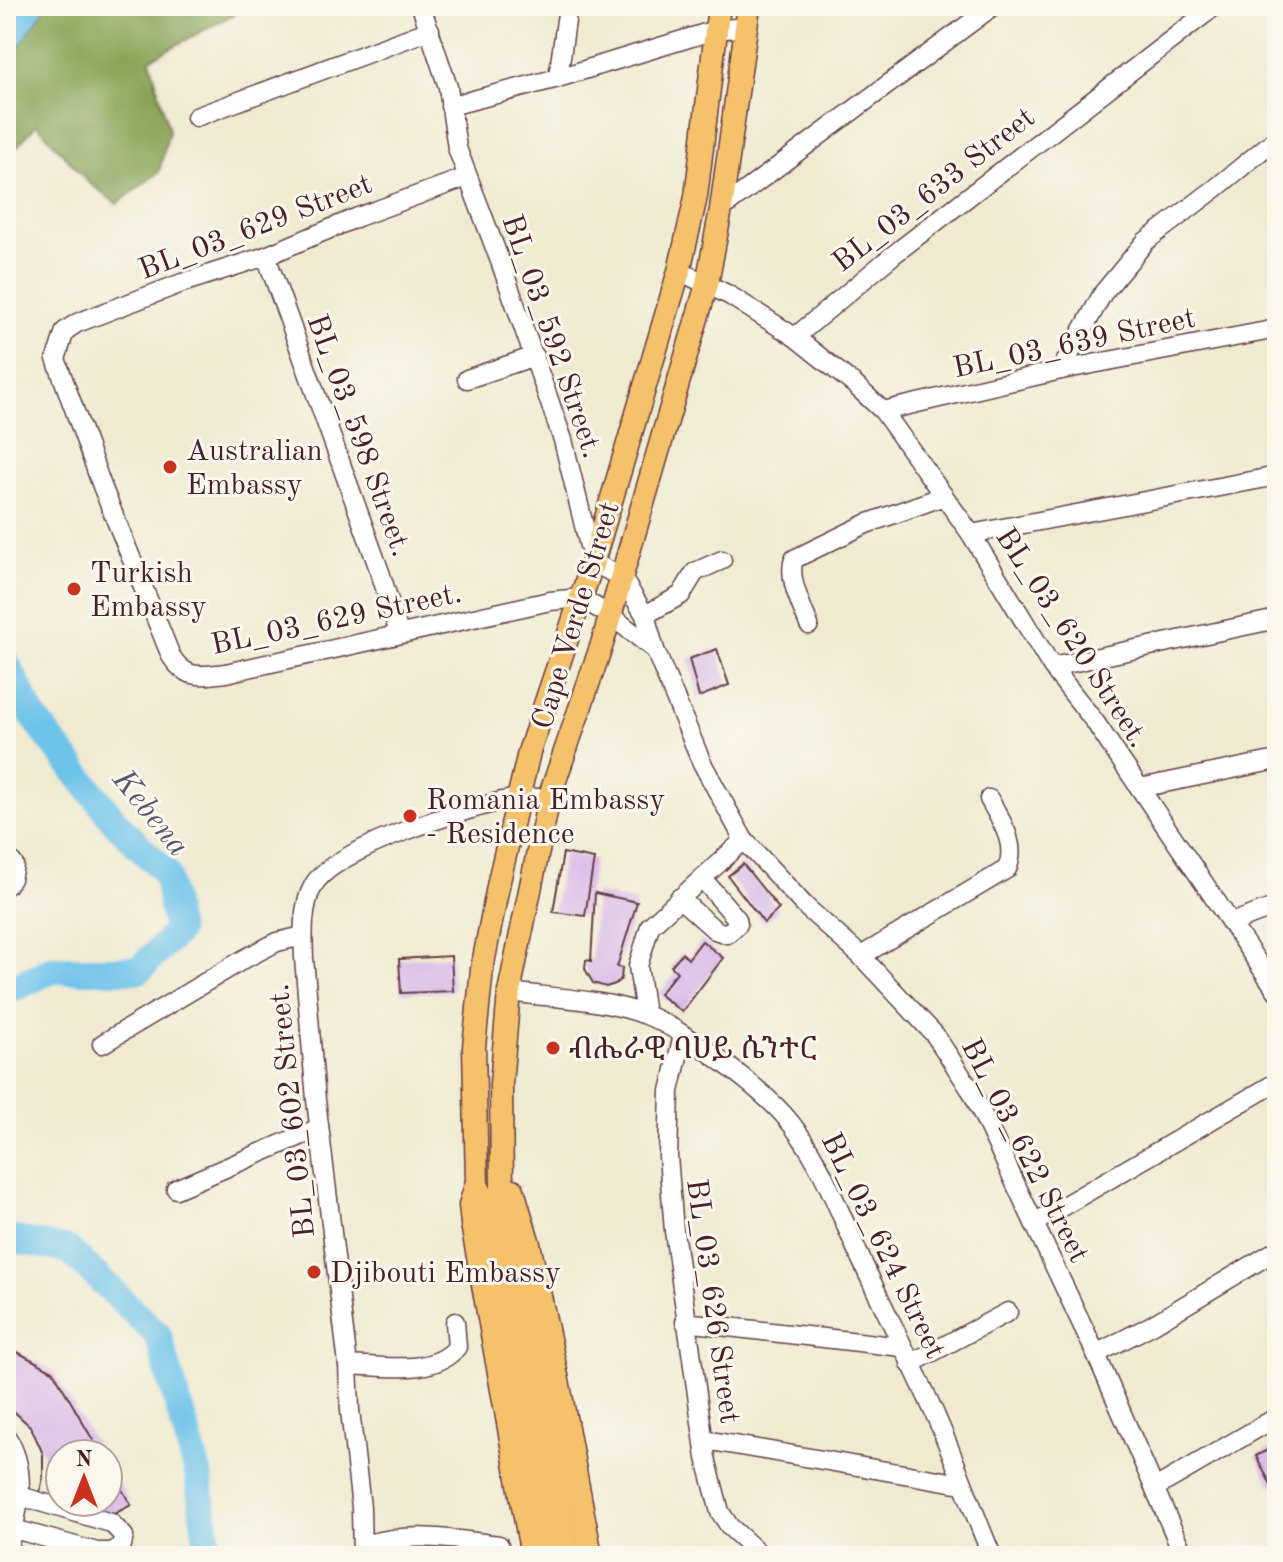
<svg xmlns="http://www.w3.org/2000/svg" width="1283" height="1562" viewBox="0 0 1283 1562" font-family="'Old Standard TT','Noto Serif Ethiopic',serif">
<rect width="100%" height="100%" fill="#fbf7ec"/>
<filter id="ink" filterUnits="userSpaceOnUse"><feTurbulence type="fractalNoise" baseFrequency=".0125" numOctaves="2"/><feDisplacementMap in="SourceGraphic" scale="16" xChannelSelector="R" yChannelSelector="G"/><feConvolveMatrix kernelMatrix="1 2 1 2 8 2 1 2 1" color-interpolation-filters="sRGB"/></filter>
<filter id="wash" filterUnits="userSpaceOnUse"><feTurbulence type="fractalNoise" baseFrequency=".006" numOctaves="4" result="noise"/><feDisplacementMap in="SourceGraphic" scale="32" xChannelSelector="R" yChannelSelector="G"/><feGaussianBlur stdDeviation="1.8" result="paint"/><feColorMatrix in="noise" values="0 0 0 0 0 0 0 0 0 0 0 0 0 0 0 0 0 1.4 0 .05"/><feComposite in="paint" operator="in"/></filter>
<g filter="url(#wash)">
<rect width="100%" height="100%" fill="#efead0"/>
<polygon fill="#88a457" stroke="#696241" stroke-width="2" points="46,6 249,6 150,59 169,131 159,172 117,204 88,182 37,124 6,159 6,66"/>
<g fill="none" stroke-linecap="round" stroke-linejoin="round">
<g stroke="#6dc3ea" stroke-width="28">
<polyline points="6,40 29,6"/>
<polyline points="6,663 34,718 117,824 166,873 177,932 139,970 52,970 6,991"/>
<polyline points="6,1238 69,1250 158,1335 198,1473 209,1556"/>
</g>
</g>
<g id="blocks">
<g fill="#d5b5e7">
<polygon points="717,649 729,685 699,697 689,659"/>
<polygon points="563,853 594,859 585,916 553,912"/>
<polygon points="743,864 779,909 764,923 728,876"/>
<polygon points="595,893 637,902 617,967 622,968 621,979 615,984 606,987 593,983 585,969 586,960 591,961"/>
<polygon points="702,941 723,958 682,1012 659,994 677,972 671,966 682,953 688,959"/>
<polygon points="451,956 453,991 401,993 399,959"/>
<polygon points="6,1346 53,1371 101,1454 60,1454 60,1502 39,1497 43,1477 43,1454 31,1427 6,1404"/>
<polygon points="1277,1445 1277,1483 1271,1485 1256,1456"/>
<polygon points="108,1466 131,1505 114,1514 68,1503 108,1502"/>
</g>
</g>
</g>
<g filter="url(#ink)">
<use href="#blocks" fill-opacity="0" stroke="#633d44" stroke-width="2"/>
<g fill="none" stroke-linecap="round" stroke-linejoin="round">
<defs>
<g id="minor">
<polyline points="421,6 448,87 457,148 500,261 563,440 593,562 622,578 645,615 655,650 702,763 744,840 805,906 861,956 935,1035 972,1092 1096,1354 1184,1556"/>
<polyline points="558,78 568,6"/>
<polyline points="450,106 558,78 715,30 746,27"/>
<polyline points="196,117 430,30"/>
<path d="M467,177L358,217L266,256L182,283L77,323L65,331L56,359L102,486L171,656C186,680 200,676 226,673L550,601L580,598L610,615L655,650"/>
<polyline points="721,209 993,6"/>
<polyline points="266,256 380,572 399,633"/>
<polyline points="679,271 729,295 795,337 855,385 883,411 971,534 1052,667 1095,722 1277,991"/>
<polyline points="795,337 893,255 1215,6"/>
<polyline points="1061,370 1103,293 1146,241 1216,188 1277,138"/>
<polyline points="467,379 535,356"/>
<polyline points="883,411 1061,370 1277,329"/>
<polyline points="971,534 1277,476"/>
<polyline points="645,615 681,595 695,572 722,560"/>
<path d="M809,625C802,606 787,578 794,559L866,524L944,496"/>
<polyline points="1052,667 1277,619"/>
<polyline points="1140,788 1277,760"/>
<polyline points="6,854 14,865 11,879 6,886"/>
<polyline points="679,898 715,930 727,934 738,924 737,919 702,878"/>
<polyline points="1231,923 1277,906"/>
<path d="M861,956L1007,869C1018,844 1001,821 989,799"/>
<path d="M509,992C553,998 604,999 646,1015C683,1029 755,1084 783,1114C820,1155 837,1208 860,1257C882,1305 906,1351 928,1399C952,1450 970,1504 992,1556"/>
<polyline points="645,1014 638,966 650,926 744,840"/>
<polyline points="683,1035 670,1091 668,1156 674,1231 706,1458 720,1512 730,1527 762,1556"/>
<polyline points="102,1044 246,958 277,942 303,936"/>
<polyline points="176,1189 319,1128"/>
<polyline points="1034,1223 1277,1082"/>
<polyline points="685,1322 902,1347"/>
<polyline points="1096,1354 1152,1325 1277,1250"/>
<polyline points="910,1364 1008,1312"/>
<path d="M348,1365C381,1366 435,1376 457,1347L455,1322"/>
<path d="M6,1436C30,1472 18,1515 6,1554"/>
<polyline points="705,1440 962,1484"/>
<polyline points="1155,1488 1277,1417"/>
<polyline points="14,1529 97,1552 112,1552 122,1545 124,1536 111,1523 20,1496"/>
<path d="M363,1545C413,1531 449,1539 499,1545"/>
<path d="M362,1556L361,1508L350,1410L348,1365L316,1100L304,958C303,935 302,906 313,886C333,848 470,807 512,799C524,797 537,798 549,798"/>
<polyline points="1275,1556 1277,1555"/>
</g>
<g id="major">
<polyline points="476,1185 470,1205 472,1224 532,1556"/>
<polyline points="513,1190 529,1244 560,1390 591,1556"/>
<polyline points="551,1556 484,1200 477,1184 474,1047 482,969 499,881 529,752 593,562 679,271 696,197 719,6"/>
<polyline points="569,1556 502,1190 501,1084 509,992 549,798 602,644 707,284 721,209 749,6"/>
</g>
</defs>
<use href="#minor" stroke="#633d44" stroke-width="21"/>
<use href="#major" stroke="#633d44" stroke-width="25"/>
<use href="#minor" stroke="#fff" stroke-width="18"/>
<use href="#major" stroke="#f5c16b" stroke-width="22"/>
</g>
</g>
<g fill="#c8321e" stroke="#fbf7ec" stroke-width="3">
<circle cx="170" cy="467" r="8"/>
<circle cx="74" cy="589" r="8"/>
<circle cx="410" cy="816" r="8"/>
<circle cx="553" cy="1048" r="8"/>
<circle cx="314" cy="1272" r="8"/>
</g>
<g text-anchor="middle" stroke-width="6" stroke-linejoin="round" paint-order="stroke">
<g font-size="30" fill="#4a1f2b" stroke="#fbf7ec">
<text transform="translate(933 189) rotate(-38)" y="10">BL_03_633 Street</text>
<text transform="translate(255 226) rotate(-21)" y="10">BL_03_629 Street</text>
<text transform="translate(553 336) rotate(71)" y="10">BL_03_592 Street.</text>
<text transform="translate(1074 342) rotate(-12)" y="10">BL_03_639 Street</text>
<text transform="translate(360 435) rotate(70)" y="10">BL_03_598 Street.</text>
<text transform="translate(575 615) rotate(-73)" y="10">Cape Verde Street</text>
<text transform="translate(336 618) rotate(-12)" y="10">BL_03_629 Street.</text>
<text transform="translate(1073 637) rotate(57)" y="10">BL_03_620 Street.</text>
<text transform="translate(291 1111) rotate(-96)" y="10">BL_03_602 Street.</text>
<text transform="translate(1026 1150) rotate(63)" y="10">BL_03_622 Street</text>
<text transform="translate(884 1245) rotate(64)" y="10">BL_03_624 Street</text>
<text transform="translate(714 1301) rotate(82)" y="10">BL_03_626 Street</text>
</g>
<g font-size="30" fill="#4a1f2b" stroke="#fbf7ec" text-anchor="start">
<text x="186" y="460">Australian<tspan x="186" dy="34">Embassy</tspan></text>
<text x="90" y="582">Turkish<tspan x="90" dy="34">Embassy</tspan></text>
<text x="426" y="809">Romania Embassy<tspan x="426" dy="34">- Residence</tspan></text>
<text x="569" y="1058">ብሔራዊ ባሀይ ሴንተር</text>
<text x="330" y="1282">Djibouti Embassy</text>
</g>
<g font-size="32" font-style="italic" fill="#56586e" stroke="#fbf7ec">
<text transform="translate(152 812) rotate(51)" y="11">Kebena</text>
</g>
</g>
<rect width="1283" height="1562" fill="none" stroke="#fbf7ec" stroke-width="32"/>
<g transform="translate(84 1478)"><circle r="38" fill="#fbf7ec" stroke="#b4a19f" stroke-width="2"/>
<path d="M0-6L14 30L0 20L-14 30Z" fill="#c8321e"/>
<text y="-12" font-size="22" font-weight="bold" text-anchor="middle" fill="#4a1f2b">N</text>
</g>
</svg>
